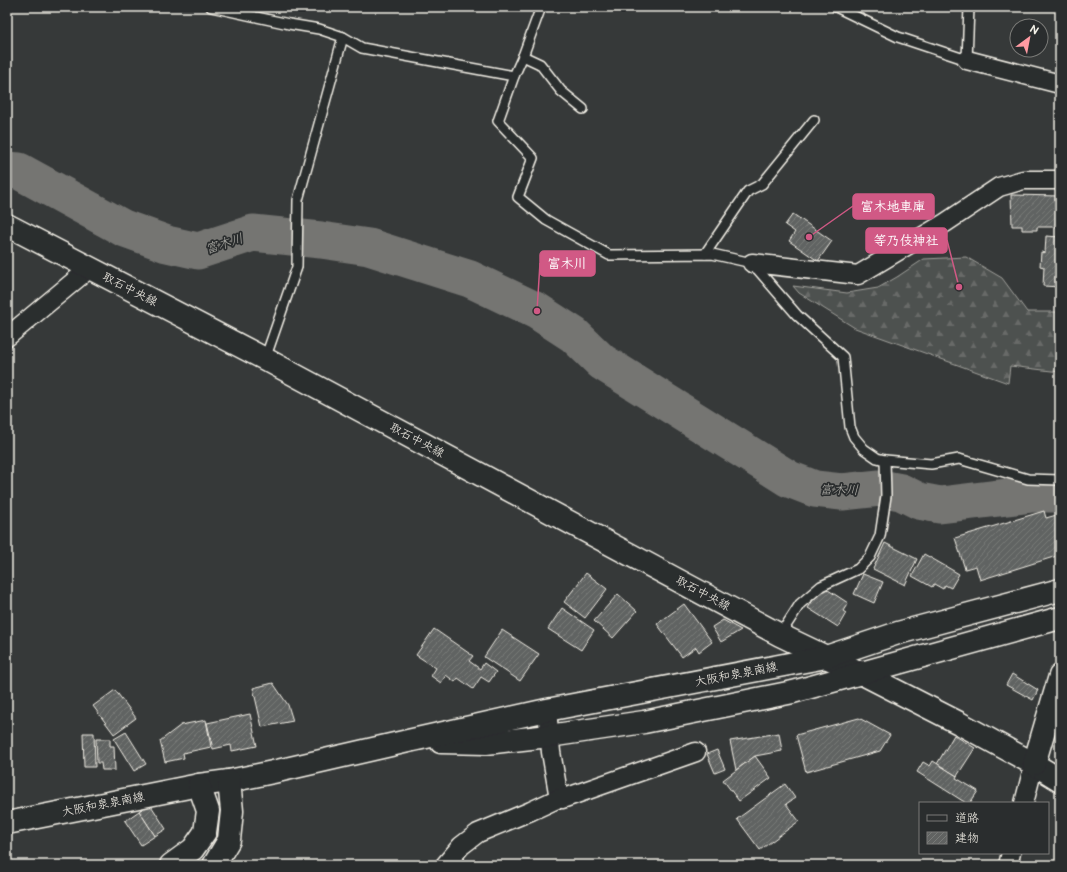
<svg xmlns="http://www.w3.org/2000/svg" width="1067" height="872" viewBox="0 0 1067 872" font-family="'Balsamiq Sans','Klee One',sans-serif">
<defs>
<pattern id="forest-firs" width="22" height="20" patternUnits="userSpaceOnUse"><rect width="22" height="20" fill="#4e514f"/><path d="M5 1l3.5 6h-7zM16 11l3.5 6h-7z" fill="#686a68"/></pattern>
<pattern id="building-hatch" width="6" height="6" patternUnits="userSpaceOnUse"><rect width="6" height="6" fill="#616362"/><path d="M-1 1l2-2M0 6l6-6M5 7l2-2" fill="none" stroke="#787a78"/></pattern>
</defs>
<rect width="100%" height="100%" fill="#363939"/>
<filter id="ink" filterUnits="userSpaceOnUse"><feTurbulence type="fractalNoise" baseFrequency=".025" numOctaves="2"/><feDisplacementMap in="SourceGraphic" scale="8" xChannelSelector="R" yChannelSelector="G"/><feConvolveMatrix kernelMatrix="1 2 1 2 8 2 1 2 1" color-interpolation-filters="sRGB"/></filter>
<g filter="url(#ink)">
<polygon fill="url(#forest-firs)" stroke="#a1a19c" points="966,257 1002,278 1027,312 1060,312 1060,372 1010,366 1008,383 855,328 799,293 793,286 847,293 878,288 897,277 924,259"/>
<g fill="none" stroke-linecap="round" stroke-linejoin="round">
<polyline stroke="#757572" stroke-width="37" points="7,170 19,171 123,228 167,244 198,251 253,233 321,240 369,247 470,279 537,311 574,335 602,362 789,479 815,489 842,492 880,488 901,492 919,501 940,505 1033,494 1060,494"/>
</g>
<g fill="url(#building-hatch)" stroke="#f4f1e8">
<polygon points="1011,195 1060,196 1060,227 1037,227 1037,230 1022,230 1022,226 1012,226"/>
<polygon points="793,214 832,241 818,261 789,241 795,232 785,225"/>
<polygon points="1046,236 1060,237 1060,287 1043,286 1044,267 1040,266 1041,252 1045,253"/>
<polygon points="1044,511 1046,518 1060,514 1060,555 980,580 976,566 965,569 955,538"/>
<polygon points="885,543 917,559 905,585 873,569"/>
<polygon points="924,554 959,574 951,588 945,585 943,589 934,584 932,587 912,576"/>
<polygon points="586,573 607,589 585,618 564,602"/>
<polygon points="863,574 883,582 874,603 854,594"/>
<polygon points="822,586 848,603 843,611 846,613 838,627 808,608"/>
<polygon points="618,594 637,611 613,638 594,621"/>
<polygon points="684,604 712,642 699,652 696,647 682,657 657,624"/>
<polygon points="562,608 594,630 581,650 548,629"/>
<polygon points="723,620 741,630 721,642 712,627"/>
<polygon points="434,629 473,656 469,661 480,669 484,663 496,672 489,682 481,677 473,689 458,678 455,682 446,675 441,683 431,676 436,668 416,655"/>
<polygon points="502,630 539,654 520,681 484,657"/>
<polygon points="1012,674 1038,690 1033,700 1006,685"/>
<polygon points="273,683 288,705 293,721 262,727 253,688"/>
<polygon points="115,690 136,718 114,734 93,706"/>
<polygon points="250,714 257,746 232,751 231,745 213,749 207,723"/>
<polygon points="859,718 890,735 880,751 806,772 796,735"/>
<polygon points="206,720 211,747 183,753 184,758 165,762 160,741 181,725"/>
<polygon points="126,732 146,764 134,771 114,739"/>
<polygon points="83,733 94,733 95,767 84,767"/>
<polygon points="779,733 782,751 755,756 736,770 730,741"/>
<polygon points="954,735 975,748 957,776 937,764"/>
<polygon points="96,739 110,739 110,746 114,746 115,770 102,770 101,763 97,763"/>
<polygon points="717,750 725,769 715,773 707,754"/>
<polygon points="755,756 771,778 739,801 723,780"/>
<polygon points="933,761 957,776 956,778 978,791 970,803 966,803 917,772 923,762 930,766"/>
<polygon points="785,784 795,798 786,804 799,821 760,850 737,819"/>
<polygon points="150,804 166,829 155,836 139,811"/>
<polygon points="139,811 155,836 141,845 125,821"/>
</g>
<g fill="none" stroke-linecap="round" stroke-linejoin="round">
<defs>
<g id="service">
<polyline points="211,7 289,24 319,29 343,37 362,48 514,76"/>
<polyline points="541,7 523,56 514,76 498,121 533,158 518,197 546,220 609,255 712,254 752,263 797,315 843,357 850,427 854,437 864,449 877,458 885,460 931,464 959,459 1028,479 1060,480"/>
<polyline points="836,7 898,37 967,60 969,7"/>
<polyline points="523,56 540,64 561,91 583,109"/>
<polyline points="705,254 748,191 762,184 814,120"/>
<polyline points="265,359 297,267 298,200 343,37"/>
<polyline points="780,635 800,604 821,586 858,569 870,557 880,536 886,496 885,460"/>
</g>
<g id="minor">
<polyline points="967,60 1060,84"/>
<polyline points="752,263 858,275 945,223 999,187 1023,180 1060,180"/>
<polyline points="7,337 90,268"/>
<polyline points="547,710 551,752 559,798"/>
<polyline points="1024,803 1034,764"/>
<polyline points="445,865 461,846 478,833 531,811 559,798 562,799 696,752"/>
<polyline points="1008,865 1011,853"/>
</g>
<g id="tertiary">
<polyline points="7,225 265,359 780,635 826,657 861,673 959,723 1034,764 1060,780"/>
<polyline points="1034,764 1060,676"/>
</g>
<g id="primary">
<polyline points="441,742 486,743 549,736 644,722 793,692 1060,618"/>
<polyline points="7,823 199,785 229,781 273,772 408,741 547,710 826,657 898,633 1060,590"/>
<polyline points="171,865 193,849 205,832 208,811 199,785"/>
<polyline points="214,865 229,840 232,811 229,781"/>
</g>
</defs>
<use href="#service" stroke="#f4f1e8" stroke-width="12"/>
<use href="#minor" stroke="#f4f1e8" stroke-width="21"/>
<use href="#tertiary" stroke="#f4f1e8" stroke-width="25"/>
<use href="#primary" stroke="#f4f1e8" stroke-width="25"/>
<use href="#service" stroke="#2a2d2e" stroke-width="9"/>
<use href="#minor" stroke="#2a2d2e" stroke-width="18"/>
<use href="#tertiary" stroke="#2a2d2e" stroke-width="22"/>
<use href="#primary" stroke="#2a2d2e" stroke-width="22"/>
</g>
</g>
<g text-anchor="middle" stroke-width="3.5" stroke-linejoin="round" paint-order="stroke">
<g font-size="12" fill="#f4f1e8" stroke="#2a2d2e">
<text transform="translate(130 289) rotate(27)" y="4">取石中央線</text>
<text transform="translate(417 440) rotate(28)" y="4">取石中央線</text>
<text transform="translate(703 593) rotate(28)" y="4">取石中央線</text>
<text transform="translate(736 674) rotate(-11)" y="4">大阪和泉泉南線</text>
<text transform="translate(103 804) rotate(-11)" y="4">大阪和泉泉南線</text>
</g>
<g font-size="13" font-style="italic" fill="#b4b3ad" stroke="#2a2d2e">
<text transform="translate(224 243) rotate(-18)" y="5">富木川</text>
<text transform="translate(839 489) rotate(1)" y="5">富木川</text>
</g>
</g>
<path fill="none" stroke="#d15985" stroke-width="1.5" d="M809 237L853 206M959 287L947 240M537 311L540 263"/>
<g fill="#d15985" stroke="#2a2d2e" stroke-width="1.5">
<circle cx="809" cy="237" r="4"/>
<circle cx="959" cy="287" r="4"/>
<circle cx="537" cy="311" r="4"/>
</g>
<g fill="#d15985" stroke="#d15985" stroke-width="1.5">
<rect x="853" y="194" width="81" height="25" rx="4"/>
<rect x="866" y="228" width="81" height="25" rx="4"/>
<rect x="540" y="251" width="55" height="25" rx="4"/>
</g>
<g font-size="13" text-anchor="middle" font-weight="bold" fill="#fff">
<text x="893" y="211">富木地車庫</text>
<text x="906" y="245">等乃伎神社</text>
<text x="567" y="268">富木川</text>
</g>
<rect width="1067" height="872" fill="none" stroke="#2a2d2e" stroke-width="24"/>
<rect x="12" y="12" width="1043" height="848" fill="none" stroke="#f4f1e8" stroke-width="1.5" filter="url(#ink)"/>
<rect x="919" y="802" width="130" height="52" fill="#2a2d2e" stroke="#7b7b78"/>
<rect x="927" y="815" width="20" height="6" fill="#2a2d2e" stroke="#7b7b78"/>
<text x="955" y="822" font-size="12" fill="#f4f1e8">道路</text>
<rect x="927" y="832" width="20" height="12" fill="url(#building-hatch)" stroke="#7b7b78"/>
<text x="955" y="842" font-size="12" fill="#f4f1e8">建物</text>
<g transform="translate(1029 38) rotate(32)"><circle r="19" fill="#2a2d2e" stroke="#7b7b78"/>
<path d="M0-3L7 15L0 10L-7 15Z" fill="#ff9aa2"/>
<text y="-6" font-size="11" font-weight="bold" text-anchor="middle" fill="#f4f1e8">N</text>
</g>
</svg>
